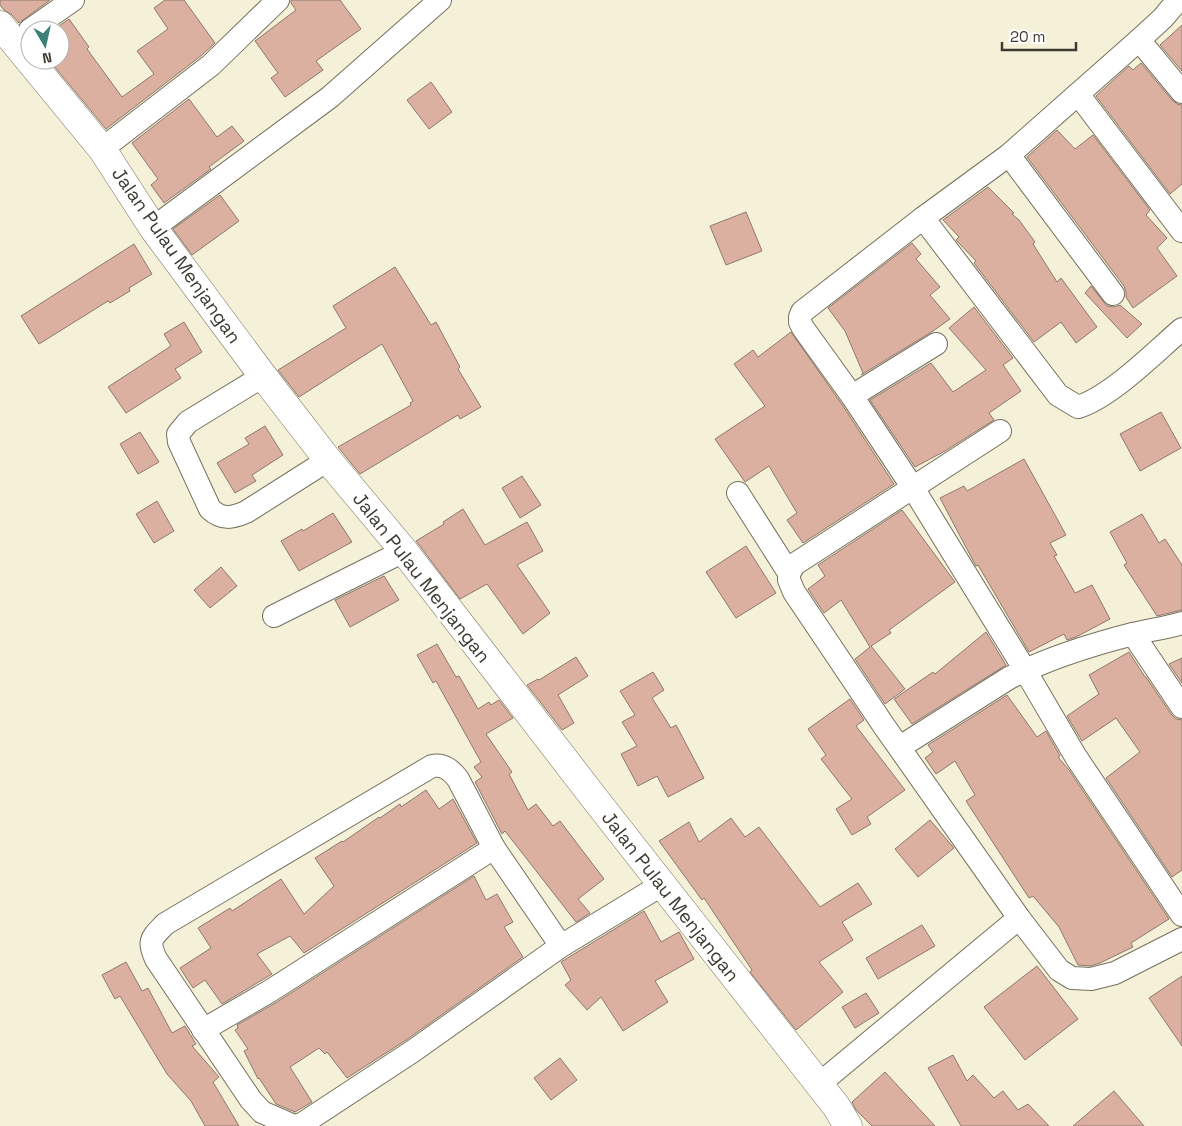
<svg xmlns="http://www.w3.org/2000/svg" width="1182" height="1126" viewBox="0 0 1182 1126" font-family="'Space Grotesk',sans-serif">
<rect width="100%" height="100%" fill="#f5f0d8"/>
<g fill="#dbb0a0" stroke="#8f7870">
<polygon points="0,0 50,0 19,23 12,15 4,10 0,5"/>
<polygon points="165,0 184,0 215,43 202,55 106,129 49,60 60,60 60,30 53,30 69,19 89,47 87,49 122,97 154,74 137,51 168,29 154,8"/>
<polygon points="291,0 340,0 361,29 316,61 323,70 285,97 271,78 278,73 255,41 296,10 291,3"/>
<polygon points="1182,25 1182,71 1160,45"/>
<polygon points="1141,63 1172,100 1177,104 1182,105 1182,184 1170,194 1096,96 1129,66 1133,70"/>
<polygon points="431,82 452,112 429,129 407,100"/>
<polygon points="189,99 217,137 232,126 244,141 209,167 211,169 164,203 151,185 158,179 132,143"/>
<polygon points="1057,130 1075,149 1093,135 1150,210 1146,215 1167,238 1157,248 1177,276 1133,308 1126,297 1126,292 1124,286 1027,157"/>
<polygon points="988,187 1014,213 1012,214 1019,220 1035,242 1033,244 1057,282 1061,278 1097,327 1076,343 1061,322 1034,342 974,263 976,261 956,240 959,237 943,220"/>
<polygon points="220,195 239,221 192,255 173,229"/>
<polygon points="746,212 762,251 726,265 710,226"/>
<polygon points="912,243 921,254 916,259 940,287 930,295 950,319 933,331 861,375 863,373 845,331 828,308"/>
<polygon points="134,244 152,274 129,288 130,291 110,303 108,301 39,344 21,316"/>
<polygon points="395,267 431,325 436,322 460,367 458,369 481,407 460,419 458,415 360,474 338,447 411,405 410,403 413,401 382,344 299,397 278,370 346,328 333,306"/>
<polygon points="1091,286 1107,306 1114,307 1120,305 1142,324 1127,338 1085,293"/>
<polygon points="974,307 1013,358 1003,365 1021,391 989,413 994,420 945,451 915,467 870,400 931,363 953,392 986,370 949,328"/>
<polygon points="184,322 202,352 175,369 181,378 126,413 108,387 171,346 164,334"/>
<polygon points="791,332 841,403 894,484 803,543 787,520 797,513 769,466 745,482 715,439 765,406 734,364 753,350 758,357"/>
<polygon points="1161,412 1181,448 1140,471 1120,434"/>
<polygon points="265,426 283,455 252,475 256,481 235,493 217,463 249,444 245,438"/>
<polygon points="140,432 159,462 138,474 120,444"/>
<polygon points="1024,459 1066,535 1050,543 1057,555 1054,556 1075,593 1092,585 1110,619 1076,637 1067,640 1064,634 1029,652 978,565 976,566 969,553 940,498 964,486 967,491"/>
<polygon points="522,476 541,505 520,518 502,488"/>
<polygon points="157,501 174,531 154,543 136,514"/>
<polygon points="463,509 485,545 527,522 543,551 517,565 550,613 523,634 487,584 460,599 416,541 444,524 443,522"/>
<polygon points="902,510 955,582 889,630 891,633 871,646 905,689 885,704 855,659 870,647 841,600 824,613 808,589 825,576 818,565"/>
<polygon points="333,513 352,542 299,571 281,541 302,529 303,531"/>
<polygon points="1142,514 1159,543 1165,539 1182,565 1182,610 1157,616 1124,565 1127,563 1110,532"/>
<polygon points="746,546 776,593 736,618 706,572"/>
<polygon points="221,567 237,586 210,608 194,590"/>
<polygon points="384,576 399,600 350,627 335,600"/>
<polygon points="986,632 1006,665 912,724 894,699 933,672 935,674"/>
<polygon points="437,644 456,677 459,676 478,709 489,702 491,705 499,700 513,718 486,734 512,772 509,774 528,810 536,804 553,826 560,821 604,879 578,899 590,913 576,922 505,831 502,834 475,782 482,777 474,767 481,762 436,681 433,683 417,655"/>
<polygon points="1129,652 1145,677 1146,677 1171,714 1176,719 1182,720 1182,870 1172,877 1106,778 1140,752 1116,718 1082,741 1067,716 1099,694 1089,675"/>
<polygon points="576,657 588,676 558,695 574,723 562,730 527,685 538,679 539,680"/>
<polygon points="1182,658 1182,683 1169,664"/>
<polygon points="653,672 664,690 652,698 671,728 676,725 704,778 668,797 657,776 638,786 621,754 637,746 622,722 635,715 620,691"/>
<polygon points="1007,695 1037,737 1046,731 1060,756 1058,757 1069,770 1169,919 1131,943 1133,947 1100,963 1090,966 1078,965 1059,927 1033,896 1029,898 966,801 975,795 955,761 936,774 925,758 933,752 928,745"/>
<polygon points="850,699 864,720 856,726 905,790 867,817 871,824 852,835 836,809 852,799 821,759 826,755 808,729"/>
<polygon points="426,790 439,809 453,799 477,843 304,953 290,936 257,954 272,974 222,1004 205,980 193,988 180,968 211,948 198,928 230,908 232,911 281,879 304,914 334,886 315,858 342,841 343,842 379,817 380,818 400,804 401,807"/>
<polygon points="731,818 745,837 759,827 820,907 858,883 872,904 842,922 853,940 819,962 843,992 796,1030 750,972 752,970 704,898 702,900 659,841 689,822 699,842"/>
<polygon points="930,820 954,848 918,877 895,849"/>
<polygon points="474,876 486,900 497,894 513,922 504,927 523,957 406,1040 347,1078 327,1052 325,1054 319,1048 290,1067 312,1102 295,1112 276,1104 259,1078 258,1079 244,1051 248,1049 235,1030 238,1028 237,1025 277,1002"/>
<polygon points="644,911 661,942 679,932 694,959 655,981 668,1002 623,1031 601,997 587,1010 565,985 571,980 561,962"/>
<polygon points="922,925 935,946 878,979 866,958"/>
<polygon points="126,962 142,991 148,988 172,1033 185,1026 196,1044 192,1046 219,1077 213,1082 239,1126 205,1126 191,1101 167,1074 120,996 115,999 102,975"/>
<polygon points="1037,966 1078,1019 1025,1060 984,1007"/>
<polygon points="1182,976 1182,1046 1149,998"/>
<polygon points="866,993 879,1013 855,1028 842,1007"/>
<polygon points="953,1055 967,1081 973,1075 994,1098 1003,1091 1018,1110 1028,1104 1049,1126 961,1126 928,1068"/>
<polygon points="560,1058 577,1080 551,1100 534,1078"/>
<polygon points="885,1072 935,1126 872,1126 856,1110 852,1102"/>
<polygon points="1114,1091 1144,1126 1073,1126"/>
</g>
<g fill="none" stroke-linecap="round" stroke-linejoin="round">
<defs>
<g id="street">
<polyline points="1178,0 1163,18 1139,40 1009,155 923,218 802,312 800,317 800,322 803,328 852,396 913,488 1025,670 1076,757 1182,915"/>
<polyline points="30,30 73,0"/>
<polyline points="1139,40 1182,92"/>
<polyline points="1078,94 1182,231"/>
<polyline points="102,149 211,65 278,0"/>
<polyline points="1009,155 1113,294"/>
<path d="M923,218L1058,395L1078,407C1111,397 1155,352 1182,329"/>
<polyline points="153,228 330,97 440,0"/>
<path d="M263,376L188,422L178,434L179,442L210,509C222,520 232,518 246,512L328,460"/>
<polyline points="852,396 936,344"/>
<polyline points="738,493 789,573 789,580 794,592 884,726 1019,918 1059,970 1072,978 1091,979 1115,973 1182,939"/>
<polyline points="789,573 795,564 1000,431"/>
<polyline points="274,616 404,551"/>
<polyline points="1133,634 1182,707"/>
<path d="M900,747L1009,678C1048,658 1090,645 1133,634C1149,630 1166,628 1182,623"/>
<path d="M561,946L494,848L458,779C451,770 444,764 432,766L165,924C152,938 147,940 156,959L251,1100L262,1112L294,1126L302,1124L413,1051L561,946L663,884"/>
<polyline points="203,1030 270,991 494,848"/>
<polyline points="818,1085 1019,918"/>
</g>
<polyline id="secondary" points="0,25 102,149 153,228 263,376 328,460 404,551 595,799 836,1106 848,1126"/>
</defs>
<use href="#street" stroke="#76715d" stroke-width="24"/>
<use href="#secondary" stroke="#76715d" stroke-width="29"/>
<use href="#street" stroke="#fff" stroke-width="22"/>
<use href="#secondary" stroke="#fff" stroke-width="28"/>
</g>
<g text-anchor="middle" stroke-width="5" stroke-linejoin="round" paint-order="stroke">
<g font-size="19" fill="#3d3b31" stroke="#fff">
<text transform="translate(177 255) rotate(55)" y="7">Jalan Pulau Menjangan</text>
<text transform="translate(422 577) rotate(52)" y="7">Jalan Pulau Menjangan</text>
<text transform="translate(671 896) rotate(52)" y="7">Jalan Pulau Menjangan</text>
</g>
</g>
<g transform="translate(45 45) rotate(171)"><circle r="24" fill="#ffffff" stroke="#b1b1ad"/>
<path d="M0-4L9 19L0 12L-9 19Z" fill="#3c8177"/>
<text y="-8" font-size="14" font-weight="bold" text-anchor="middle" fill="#3d3b31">N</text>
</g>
<path d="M1002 42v8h74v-8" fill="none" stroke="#3d3b31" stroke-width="2.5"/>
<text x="1010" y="42" font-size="15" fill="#3d3b31" stroke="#ffffff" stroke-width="4" paint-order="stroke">20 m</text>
</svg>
